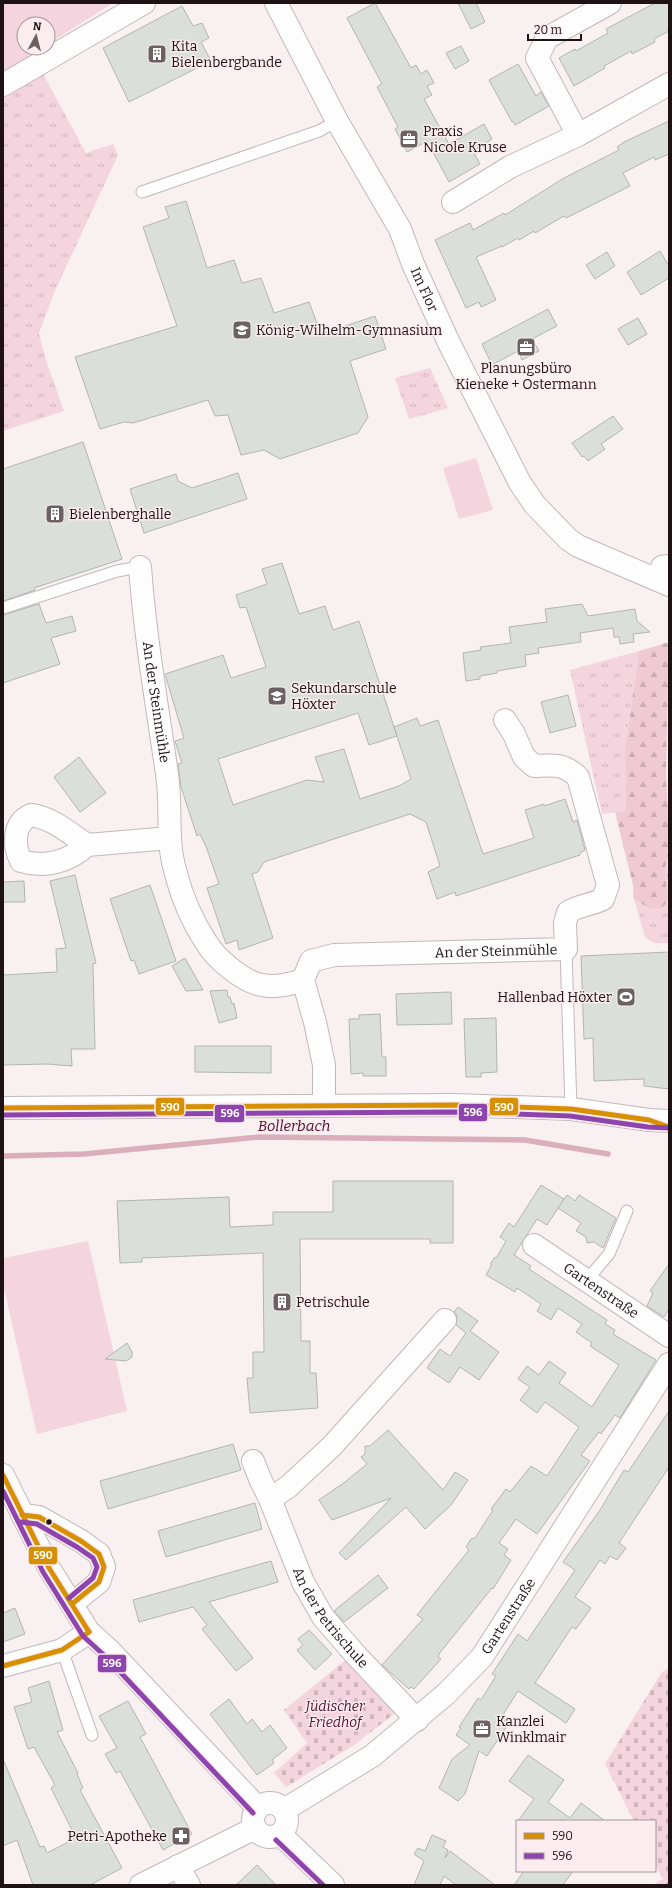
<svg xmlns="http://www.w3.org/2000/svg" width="672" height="1888" viewBox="0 0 672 1888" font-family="Bitter,serif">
<defs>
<pattern id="grass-tufts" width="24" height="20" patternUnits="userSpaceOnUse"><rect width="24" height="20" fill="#f4d4de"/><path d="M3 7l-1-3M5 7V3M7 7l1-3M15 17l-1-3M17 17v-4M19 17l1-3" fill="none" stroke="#d1b5be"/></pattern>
<pattern id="forest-firs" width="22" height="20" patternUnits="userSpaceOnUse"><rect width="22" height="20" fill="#efcad5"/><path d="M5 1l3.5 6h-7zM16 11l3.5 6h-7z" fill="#ccacb6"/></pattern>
<pattern id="cemetery-stones" width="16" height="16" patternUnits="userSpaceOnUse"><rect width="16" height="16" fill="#f4d4de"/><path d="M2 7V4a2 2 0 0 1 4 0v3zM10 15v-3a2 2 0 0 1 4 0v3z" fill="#d1b5be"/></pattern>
</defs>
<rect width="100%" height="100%" fill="#f8f0f1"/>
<g fill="url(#grass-tufts)">
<polygon points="41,70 86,153 113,144 118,155 54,293 39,333 46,360 64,411 3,431 3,93"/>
<polygon points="430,368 448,408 409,419 395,378"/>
<polygon points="639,651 625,750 626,811 602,814 570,670"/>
<polygon points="669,839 669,943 654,943 645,937 634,899 650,909 668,901 665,872"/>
</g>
<polygon fill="url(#forest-firs)" points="669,642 666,773 669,838 665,872 668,901 662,908 650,909 634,899 633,885 615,812 626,811 625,750 639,651"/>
<g fill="url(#cemetery-stones)">
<polygon points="349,1657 398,1711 354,1745 286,1787 274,1773 307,1743 284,1710"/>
<polygon points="669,1668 669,1885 652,1885 663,1879 655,1864 655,1821 634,1821 605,1764 662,1672"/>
</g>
<g fill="#f4d4de">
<polygon points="3,3 113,3 48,44 48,24 24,24 24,48 42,48 3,72"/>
<polygon points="476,458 493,510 459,519 443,468"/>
<polygon points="88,1241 127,1411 37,1434 3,1284 3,1258"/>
</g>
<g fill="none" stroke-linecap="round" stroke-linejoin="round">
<polyline stroke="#daaebc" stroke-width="5.5" points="3,1156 84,1154 259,1137 525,1140 608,1154"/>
</g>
<g fill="#dbdfdc" stroke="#b3b5b3">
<polygon points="375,3 411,68 416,65 421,74 427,70 434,83 427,86 432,95 424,99 449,144 484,124 492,139 475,150 477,151 474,153 480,164 449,182 427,141 407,152 395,129 398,127 377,87 382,84 347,18"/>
<polygon points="458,3 476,3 485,22 471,29"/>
<polygon points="655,3 669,3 669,31 654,39 655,42 632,54 631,51 604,66 605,68 574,86 559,58 575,49 576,51 608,33 606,29"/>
<polygon points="182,6 193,26 202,23 209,38 201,42 211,61 129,102 103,48"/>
<polygon points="461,46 469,61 455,69 446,53"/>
<polygon points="518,64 536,96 541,92 549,106 515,125 513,121 512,122 489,80"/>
<polygon points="669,121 669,154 655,160 654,157 623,173 630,186 566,218 564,216 535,233 534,231 519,240 518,238 502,247 502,246 476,257 496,300 481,307 479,302 466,308 435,240 470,223 473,230 504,213 505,215 564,178 619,150 617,147 624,142"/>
<polygon points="186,201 207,268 234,260 242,283 261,278 274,313 309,302 321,334 375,316 386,349 350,361 368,417 358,433 280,459 264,450 241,455 228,415 215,416 208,400 133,423 124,422 100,429 75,357 177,326 143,227 169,218 165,207"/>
<polygon points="660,251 669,266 669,278 641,295 627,272"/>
<polygon points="607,252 615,266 595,279 586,265"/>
<polygon points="548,309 557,326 532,339 539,351 522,360 518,351 492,365 482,344"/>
<polygon points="638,318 647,334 628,345 618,329"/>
<polygon points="613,416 623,429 601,444 605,449 588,461 584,456 582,457 572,443"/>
<polygon points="83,442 122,559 34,588 35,590 3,601 3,469"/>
<polygon points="238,473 247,499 144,533 130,489 176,474 178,481 192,488"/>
<polygon points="282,563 299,614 325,606 333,630 359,621 397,736 369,745 358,713 218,759 233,805 307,780 324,782 315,757 344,749 360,799 399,786 411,779 394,727 417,718 420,726 438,720 483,854 534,838 525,810 544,804 544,806 565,799 573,822 577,820 585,850 580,853 580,855 456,896 455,892 437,899 428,872 440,866 426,822 410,814 264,862 258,872 252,874 273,938 239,950 237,940 226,944 207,888 219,884 207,849 200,834 197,836 181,787 178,764 182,763 175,741 184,738 165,674 223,655 231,678 266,667 246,607 240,608 236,595 267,584 262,569"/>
<polygon points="39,604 46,623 72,616 76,631 51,638 60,664 3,683 3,615"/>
<polygon points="582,604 588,616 635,609 637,621 650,632 633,634 634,642 620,644 619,637 614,637 613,628 580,633 581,642 538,648 539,653 525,655 526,666 497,671 497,673 480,676 480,679 466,681 463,653 481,650 480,647 511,643 509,627 547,622 545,609"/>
<polygon points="568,695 576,726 550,733 541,702"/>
<polygon points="79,757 106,793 80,812 54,777"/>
<polygon points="75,875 96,963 93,964 95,1049 71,1049 72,1066 47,1064 3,1065 3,975 57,972 56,949 66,948 50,881"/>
<polygon points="24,881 25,902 3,902 3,882"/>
<polygon points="150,885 176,961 139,974 134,960 131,961 110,899"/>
<polygon points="669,952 669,1089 644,1086 644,1079 594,1081 593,1038 584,1039 581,956"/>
<polygon points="185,958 203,990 186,991 172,966"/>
<polygon points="227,990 228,997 230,997 232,1004 234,1003 237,1018 219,1023 210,991"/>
<polygon points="451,992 452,1024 397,1025 396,994"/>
<polygon points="380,1014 382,1057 386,1057 386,1076 363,1076 363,1073 351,1074 349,1019 359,1019 359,1015"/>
<polygon points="496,1018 497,1072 481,1073 481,1077 466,1077 464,1019"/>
<polygon points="195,1046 271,1046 271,1073 195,1072"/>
<polygon points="333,1181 453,1181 453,1243 430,1243 430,1239 300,1239 301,1341 310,1341 310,1373 316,1373 318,1408 250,1413 247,1378 253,1378 253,1352 264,1352 263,1253 142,1258 142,1262 120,1263 117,1201 229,1197 230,1227 273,1225 273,1212 333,1212"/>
<polygon points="541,1185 564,1199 547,1225 537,1219 514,1255 531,1266 529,1269 607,1320 605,1324 615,1330 613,1334 656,1360 620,1418 615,1415 601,1434 599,1432 581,1455 590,1461 537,1534 516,1519 499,1543 508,1549 504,1555 511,1560 493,1589 492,1588 439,1654 438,1657 441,1659 414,1689 411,1687 409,1689 382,1665 423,1619 417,1615 469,1550 466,1547 471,1539 475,1538 493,1510 491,1509 506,1489 510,1492 531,1466 547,1476 579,1427 545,1402 537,1413 520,1400 530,1387 518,1379 527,1366 539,1375 549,1361 566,1373 559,1383 592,1407 619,1365 590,1346 592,1343 576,1332 582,1324 558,1308 551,1320 537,1311 541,1304 517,1288 515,1292 486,1275 491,1266 491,1263 494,1258 497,1257 506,1241 500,1237 509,1223 514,1227"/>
<polygon points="567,1195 575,1201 579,1195 616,1218 603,1248 594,1242 587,1243 586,1237 576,1231 581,1223 558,1208"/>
<polygon points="669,1264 669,1309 664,1317 647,1306 653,1293 650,1291"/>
<polygon points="458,1307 478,1321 470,1331 499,1352 479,1380 460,1367 449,1383 427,1368 440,1349 450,1356 466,1333 456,1325 457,1316 454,1312"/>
<polygon points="127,1343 132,1352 132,1357 126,1361 105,1359"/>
<polygon points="669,1411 669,1467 619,1543 626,1548 617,1560 610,1556 605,1564 600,1560 575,1597 591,1608 576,1629 572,1627 535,1683 575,1709 566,1723 518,1691 501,1718 509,1723 487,1756 479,1751 465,1794 458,1801 439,1788 452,1759 470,1745 456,1735 461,1728 459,1727 478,1698 481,1700 496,1676 492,1674 518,1634 527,1641 575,1570 563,1562 600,1510 624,1470 628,1472"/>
<polygon points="388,1430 443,1490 455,1472 468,1480 451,1505 425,1529 406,1507 346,1560 339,1553 391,1498 332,1520 319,1500 345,1482 367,1464 361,1457 365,1454 365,1446 370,1446"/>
<polygon points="233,1444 241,1470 108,1509 100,1481"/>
<polygon points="255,1503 262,1529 166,1557 158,1531"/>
<polygon points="271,1561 278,1582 209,1602 253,1658 236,1671 202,1629 207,1625 193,1607 139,1622 133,1600"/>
<polygon points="378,1575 388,1588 344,1622 334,1611"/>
<polygon points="15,1608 25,1634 3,1642 3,1613"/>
<polygon points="309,1630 332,1654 315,1670 297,1650 303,1645 298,1639"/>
<polygon points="49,1681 63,1730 57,1732 78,1773 77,1774 83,1788 80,1790 122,1868 90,1885 33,1885 17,1840 3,1846 3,1759 40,1847 44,1846 47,1853 76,1838 51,1788 55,1785 34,1747 28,1749 14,1707 32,1702 28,1688"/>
<polygon points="229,1699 247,1724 252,1719 262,1732 270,1725 287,1748 272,1760 274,1763 257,1775 210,1714"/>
<polygon points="128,1701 146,1734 140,1737 192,1834 163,1850 120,1771 116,1773 105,1754 117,1748 99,1716"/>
<polygon points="528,1755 564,1780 548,1802 570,1818 581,1803 605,1821 518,1821 534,1799 509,1781"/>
<polygon points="432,1835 446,1841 443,1847 448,1850 445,1858 450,1851 495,1885 456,1885 444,1876 440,1885 414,1885 424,1861 414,1854 418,1848 425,1851"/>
<polygon points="257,1865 276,1885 236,1885"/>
<polygon points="524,1871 573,1871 563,1885 514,1885"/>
</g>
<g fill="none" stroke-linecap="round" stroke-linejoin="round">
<defs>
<g id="lane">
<polyline points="142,192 319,131 337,121"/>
<polyline points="3,608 117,571 140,567"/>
<polyline points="566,949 571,1109"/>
<polyline points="586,1281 609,1254 627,1211"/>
<polyline points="62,1650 92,1735"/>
</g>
<g id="street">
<path id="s1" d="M276,3L337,121L400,229L413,264L449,343L520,483L535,505L568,539L578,546L669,585"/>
<polyline points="3,85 144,3"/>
<polyline points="578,135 537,58 547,38 610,3"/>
<polyline points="453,202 510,167 578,135 669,84"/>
<path id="s2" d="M140,567C145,636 157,705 167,774C172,805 166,839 175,870C181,894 192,921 206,942C215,958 243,982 262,985C276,988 290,984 303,980"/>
<polyline points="662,567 669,566"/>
<path d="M31,815C53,818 69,833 87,845C69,862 44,868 21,861C13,845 13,823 31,815Z"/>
<polyline points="87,845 170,838"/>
<path id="s3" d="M324,1105V1065L315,1022L303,980L311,961L334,955L566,949L565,923L568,912C580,905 591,905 603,899L608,885L578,777C563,763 553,765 534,766L524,757L514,734L505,720"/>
<path id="s4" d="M534,1245L669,1336"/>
<path id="s5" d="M253,1461L261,1481L270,1499L303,1582L323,1617L354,1653L417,1720"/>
<polyline points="3,1475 49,1568 89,1632 111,1652 258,1808"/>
<polyline points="270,1499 288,1487 332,1446 445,1320"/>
<polyline points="22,1515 39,1517 81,1541 99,1554 104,1567 99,1582 73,1603"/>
<polyline points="3,1666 62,1650 89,1632"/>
<circle cx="270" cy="1820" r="17"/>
<path id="s6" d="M284,1810L372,1756L446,1694L482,1657L669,1364"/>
<polyline points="281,1835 333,1885"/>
<polyline points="178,1866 189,1885"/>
<polyline points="141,1885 255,1828"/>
</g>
<polyline id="secondary" points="3,1108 455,1105 571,1109 649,1120 669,1121"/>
</defs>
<use href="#lane" stroke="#c2b8bb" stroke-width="13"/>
<use href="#street" stroke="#c2b8bb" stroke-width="24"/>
<use href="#secondary" stroke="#c2b8bb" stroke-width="24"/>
<use href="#lane" stroke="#fefdfd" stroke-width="11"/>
<use href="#street" stroke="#fefdfd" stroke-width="22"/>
<use href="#secondary" stroke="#fefdfd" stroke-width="22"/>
<defs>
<g id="bus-1">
<polyline points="3,1108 455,1105 571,1109 649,1120 669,1127"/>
<polyline points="3,1475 49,1568 89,1632"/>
<polyline points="22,1515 39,1517 81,1541 99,1554 104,1567 99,1582 73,1603"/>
<polyline points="3,1666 62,1650 89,1632"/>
</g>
<g id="bus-2">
<polyline points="3,1115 455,1112 570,1116 648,1127 669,1128"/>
<polyline points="3,1491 43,1572 83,1636 106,1657 253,1813"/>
<polyline points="21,1522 37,1524 77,1547 93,1558 97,1567 93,1578 69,1598"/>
<polyline points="276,1840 323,1885"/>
</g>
</defs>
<use href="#bus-1" stroke="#fbecf0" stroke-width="8"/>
<use href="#bus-2" stroke="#fbecf0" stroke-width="8"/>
<use href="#bus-1" stroke="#d79003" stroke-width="5"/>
<use href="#bus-2" stroke="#8e44ad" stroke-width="5"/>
</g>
<defs>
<symbol id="building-square" viewBox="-11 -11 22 22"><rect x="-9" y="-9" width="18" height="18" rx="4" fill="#6b6063" stroke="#fbecf0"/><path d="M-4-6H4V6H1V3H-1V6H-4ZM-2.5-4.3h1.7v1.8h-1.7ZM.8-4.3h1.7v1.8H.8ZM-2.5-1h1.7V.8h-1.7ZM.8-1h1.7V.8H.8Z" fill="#fff"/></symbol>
<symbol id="office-square" viewBox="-11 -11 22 22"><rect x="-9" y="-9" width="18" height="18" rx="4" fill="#6b6063" stroke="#fbecf0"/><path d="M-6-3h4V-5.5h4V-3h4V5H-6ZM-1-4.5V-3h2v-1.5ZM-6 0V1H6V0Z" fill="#fff"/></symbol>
<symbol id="school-square" viewBox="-11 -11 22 22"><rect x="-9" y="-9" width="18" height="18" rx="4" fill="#6b6063" stroke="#fbecf0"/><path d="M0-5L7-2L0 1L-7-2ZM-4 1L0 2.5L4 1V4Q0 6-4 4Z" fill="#fff"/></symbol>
<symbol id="stadium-square" viewBox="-11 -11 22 22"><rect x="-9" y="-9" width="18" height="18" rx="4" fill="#6b6063" stroke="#fbecf0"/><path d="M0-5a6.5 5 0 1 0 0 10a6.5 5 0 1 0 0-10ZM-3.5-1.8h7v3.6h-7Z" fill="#fff"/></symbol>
<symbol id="pharmacy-square" viewBox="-11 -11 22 22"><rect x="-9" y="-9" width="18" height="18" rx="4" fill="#6b6063" stroke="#fbecf0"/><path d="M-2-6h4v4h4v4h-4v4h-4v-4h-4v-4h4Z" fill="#fff"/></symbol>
</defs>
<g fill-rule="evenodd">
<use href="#building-square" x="146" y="43" width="22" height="22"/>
<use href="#office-square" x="398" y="128" width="22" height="22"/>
<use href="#school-square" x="231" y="319" width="22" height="22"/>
<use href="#office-square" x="515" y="336" width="22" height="22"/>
<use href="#building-square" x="44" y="503" width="22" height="22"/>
<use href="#school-square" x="266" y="685" width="22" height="22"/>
<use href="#stadium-square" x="615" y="986" width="22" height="22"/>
<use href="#building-square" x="271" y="1291" width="22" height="22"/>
<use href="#office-square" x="471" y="1718" width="22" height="22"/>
<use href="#pharmacy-square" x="170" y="1825" width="22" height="22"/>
</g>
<circle fill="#1f1216" stroke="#fbecf0" stroke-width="1.5" cx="49" cy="1522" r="3.5"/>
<g text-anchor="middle" stroke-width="3" stroke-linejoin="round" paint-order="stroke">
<g font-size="14" fill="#1f1216" stroke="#fbecf0" text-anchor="start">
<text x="171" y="51">Kita<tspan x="171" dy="16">Bielenbergbande</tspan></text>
<text x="423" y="136">Praxis<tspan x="423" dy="16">Nicole Kruse</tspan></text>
<text x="256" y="335">König-Wilhelm-Gymnasium</text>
<text x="526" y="373" text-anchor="middle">Planungsbüro<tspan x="526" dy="16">Kieneke + Ostermann</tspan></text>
<text x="69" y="519">Bielenberghalle</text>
<text x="291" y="693">Sekundarschule<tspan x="291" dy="16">Höxter</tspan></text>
<text x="612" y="1002" text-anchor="end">Hallenbad Höxter</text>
<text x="296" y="1307">Petrischule</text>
<text x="496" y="1726">Kanzlei<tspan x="496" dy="16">Winklmair</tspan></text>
<text x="167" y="1841" text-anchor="end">Petri-Apotheke</text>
</g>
<g font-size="14" fill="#1f1216" stroke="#fbecf0">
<text dy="5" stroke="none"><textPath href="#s1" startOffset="323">Im Flor</textPath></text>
<text dy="5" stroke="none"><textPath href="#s2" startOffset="136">An der Steinmühle</textPath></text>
<text dy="5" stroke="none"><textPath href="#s3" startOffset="334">An der Steinmühle</textPath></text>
<text dy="5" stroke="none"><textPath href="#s4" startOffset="81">Gartenstraße</textPath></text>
<text dy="5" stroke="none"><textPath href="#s5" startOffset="176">An der Petrischule</textPath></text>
<text dy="5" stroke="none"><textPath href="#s6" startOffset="300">Gartenstraße</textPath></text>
</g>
<g font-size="14" font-style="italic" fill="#561030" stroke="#fbecf0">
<text x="335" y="1711">Jüdischer<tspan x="335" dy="16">Friedhof</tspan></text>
</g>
<g font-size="15" font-style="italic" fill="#510b2c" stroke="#fbecf0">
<text x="294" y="1131">Bollerbach</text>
</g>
</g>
<g stroke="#fbecf0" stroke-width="1.5">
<rect x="489" y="1097" width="30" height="19" rx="4" fill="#d79003"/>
<rect x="155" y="1097" width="30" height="19" rx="4" fill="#d79003"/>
<rect x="458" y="1103" width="30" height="19" rx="4" fill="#8e44ad"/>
<rect x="214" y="1104" width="31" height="19" rx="4" fill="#8e44ad"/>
<rect x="28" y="1546" width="30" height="19" rx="4" fill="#d79003"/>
<rect x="97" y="1654" width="30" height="19" rx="4" fill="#8e44ad"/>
</g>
<g font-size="11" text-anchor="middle" font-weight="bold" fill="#fff">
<text x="504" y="1111">590</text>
<text x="170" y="1111">590</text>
<text x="473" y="1116">596</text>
<text x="230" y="1117">596</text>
<text x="43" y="1559">590</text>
<text x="112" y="1667">596</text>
</g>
<rect width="672" height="1888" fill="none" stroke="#1f1216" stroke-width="8"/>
<rect x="516" y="1820" width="140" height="52" fill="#fbecf0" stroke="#a39599"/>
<rect x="524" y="1833" width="20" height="6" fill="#d79003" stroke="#a39599"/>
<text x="552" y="1840" font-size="12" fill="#1f1216">590</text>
<rect x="524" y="1853" width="20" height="6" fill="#8e44ad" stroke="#a39599"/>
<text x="552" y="1860" font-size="12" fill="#1f1216">596</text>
<g transform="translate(36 36) rotate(7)"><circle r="19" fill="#fbecf0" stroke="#a39599"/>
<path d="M0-3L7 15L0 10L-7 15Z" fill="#6b6063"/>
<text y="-6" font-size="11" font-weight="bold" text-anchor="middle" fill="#1f1216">N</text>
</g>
<path d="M528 34v6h53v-6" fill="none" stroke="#1f1216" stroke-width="2"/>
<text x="534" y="34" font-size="12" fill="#1f1216" stroke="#fbecf0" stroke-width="3" paint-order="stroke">20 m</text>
</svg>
